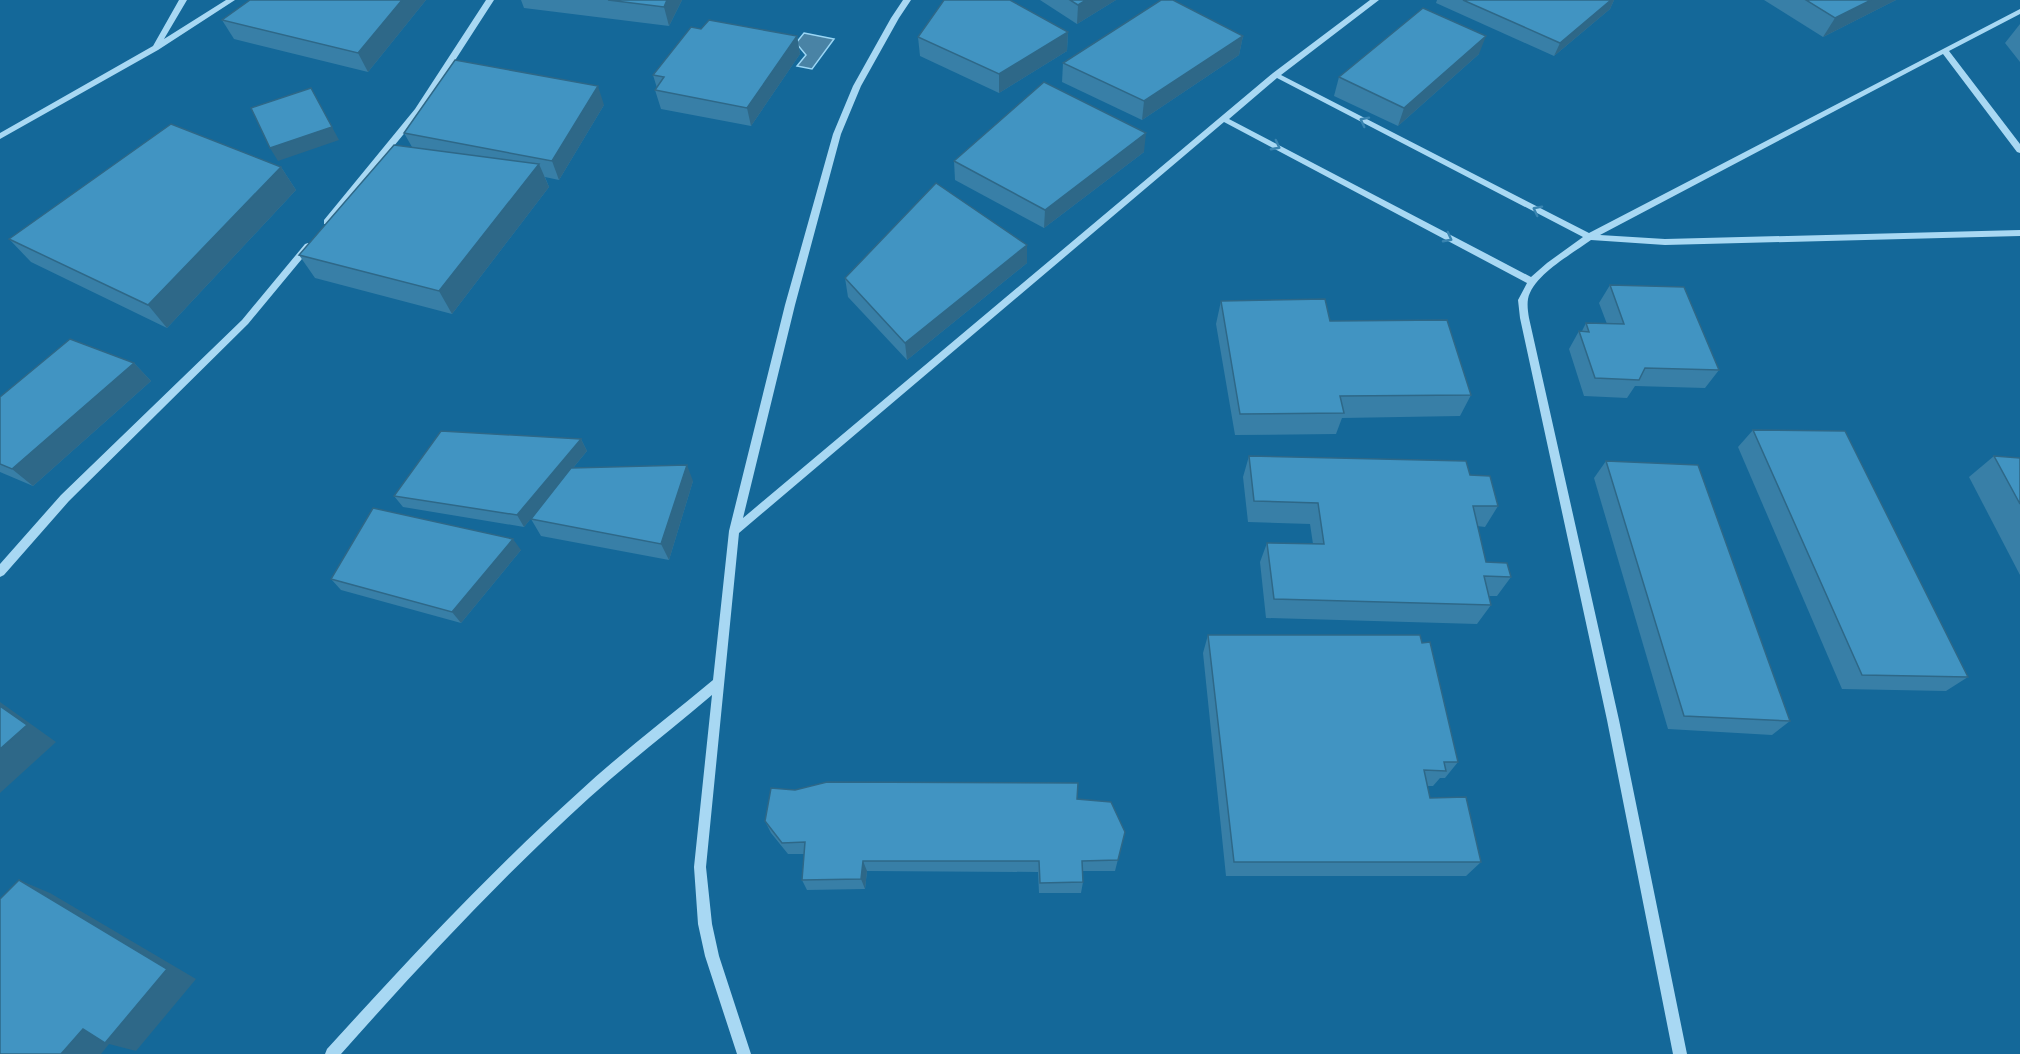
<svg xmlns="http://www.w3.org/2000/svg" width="2020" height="1054" viewBox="0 0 2020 1054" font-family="'Nunito Sans',sans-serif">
<rect width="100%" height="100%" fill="#146899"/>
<polygon fill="#4983a5" stroke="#9ad6f5" stroke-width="1.5" points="804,33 834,39 812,69 797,66 806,55 796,43"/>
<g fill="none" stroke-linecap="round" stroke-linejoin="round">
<g fill="#a8d8f3" fill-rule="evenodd">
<polygon points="179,0 187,0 164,39 226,0 235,0 158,50 0,139 0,133 153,46"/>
<polygon points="486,0 494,0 421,113 330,224 324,224 324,220 415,109"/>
<path d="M903,0H911L899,18L861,86L841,134L795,305L743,518L1273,73L1370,0H1379L1281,75L1589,233L2020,9V14L1949,51L2020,144V153L2017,152L1943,54L1600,235L1665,239L2020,230V236L1665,245L1591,240C1572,254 1533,275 1528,299C1527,305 1528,312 1529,318L1619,720L1687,1054H1673L1607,720L1520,318L1518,300L1527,283L1224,122L739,533L706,867L712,924L719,956L751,1054H737L705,956L698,924L694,867L712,695C671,730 629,762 589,798C501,878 420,965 341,1054H325L327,1049C408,960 490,872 580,791C622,752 669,717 713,680L729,531L785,305L833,134L853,86L891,18ZM1277,78L1583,237L1547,263L1531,277L1229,119Z"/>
<polygon points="308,243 311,244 311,248 248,324 69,501 4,575 0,577 0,564 61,495 242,320 305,244"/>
</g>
</g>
<g fill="#387fa7">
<polygon points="250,0 426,0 368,72 234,39 222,20"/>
<polygon points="521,0 682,0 669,26 524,8"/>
<polygon points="1040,0 1116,0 1077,24"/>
<polygon points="1437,0 1614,0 1610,9 1554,56 1436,3"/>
<polygon points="1764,0 1896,0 1823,37"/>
<polygon points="2020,24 2020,62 2005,43"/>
<polygon points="701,29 797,36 800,54 751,126 661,109 655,90 657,88 653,75"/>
<polygon points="1068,32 1067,51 999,93 920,56 918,37"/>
<polygon points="1243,36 1239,55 1142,120 1062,82 1063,63"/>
<polygon points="1479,54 1398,126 1334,96 1339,77"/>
<polygon points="604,105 559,180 545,177 549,187 452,314 315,278 299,255 412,147 404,133"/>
<polygon points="1144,152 1044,228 955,180 954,161"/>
<polygon points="281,167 296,190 167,328 31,262 9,239"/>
<polygon points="1027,245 1027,263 907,360 848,297 845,278"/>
<polygon points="1610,285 1719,370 1705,388 1635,386 1627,398 1584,396 1569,349 1579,331 1582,331 1586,323 1607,324 1599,303"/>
<polygon points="1221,301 1330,321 1471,395 1460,416 1342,418 1336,434 1235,435 1216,324"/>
<polygon points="134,363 151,381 33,486 0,472 0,397"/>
<polygon points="1753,430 1968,677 1946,691 1842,689 1738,447"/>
<polygon points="581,439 587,451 573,468 693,481 669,560 541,536 531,519 549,496 524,527 403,507 394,496"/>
<polygon points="1249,456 1470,475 1498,506 1485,527 1477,526 1486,562 1511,577 1497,596 1489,596 1491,605 1477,624 1266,618 1260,562 1267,543 1313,544 1310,524 1248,522 1243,477"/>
<polygon points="1994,456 2020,458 2020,575 1969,477"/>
<polygon points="1606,461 1790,721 1772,735 1668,729 1594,478"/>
<polygon points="521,550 461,623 341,590 331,579"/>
<polygon points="1208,635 1422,643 1458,762 1445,778 1440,778 1433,786 1427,786 1430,798 1481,862 1466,876 1226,876 1203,653"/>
<polygon points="795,790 1077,799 1125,832 1115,871 1083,871 1083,882 1081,893 1039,893 1038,872 867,871 865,889 807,890 802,880 804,854 788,854 771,833 765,821"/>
</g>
<g fill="#2e6888">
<polygon points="402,0 426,0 368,72 358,53"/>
<polygon points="667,0 682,0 669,26 664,7"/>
<polygon points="1086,0 1116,0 1077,24 1078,5"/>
<polygon points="1611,0 1614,0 1610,9 1554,56 1560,43"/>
<polygon points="1871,0 1896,0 1823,37 1835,18"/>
<polygon points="1068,32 1067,51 999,93 999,74"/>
<polygon points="797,36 800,54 751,126 747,108"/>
<polygon points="1243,36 1239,55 1142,120 1144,101"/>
<polygon points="1486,36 1479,54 1398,126 1404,108"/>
<polygon points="598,86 604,105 559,180 552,161"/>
<polygon points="311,88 339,140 278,161 270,148"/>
<polygon points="1146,133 1144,152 1044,228 1045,210"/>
<polygon points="539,164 549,187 452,314 439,291"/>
<polygon points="281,167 296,190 167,328 148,305"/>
<polygon points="1027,245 1027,263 907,360 905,343"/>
<polygon points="134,363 151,381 33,486 12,469"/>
<polygon points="581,439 587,451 524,527 517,515"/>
<polygon points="687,465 693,481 669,560 661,544"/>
<polygon points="513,539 521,550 461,623 452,612"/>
<polygon points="0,702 56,742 0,793"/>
<polygon points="863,861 867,871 865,889 861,879"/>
<polygon points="19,880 50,893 196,979 136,1051 109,1044 101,1054 61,1054"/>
</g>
<g fill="#4194c2" stroke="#2e6888" stroke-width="1.5">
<polygon points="250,0 402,0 358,53 222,20"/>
<polygon points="608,0 667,0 664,7"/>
<polygon points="944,0 1010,0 1068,32 999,74 918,37"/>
<polygon points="1070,0 1086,0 1078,5"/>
<polygon points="1161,0 1173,0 1243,36 1144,101 1063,63"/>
<polygon points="1463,0 1611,0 1560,43"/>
<polygon points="1806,0 1871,0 1835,18"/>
<polygon points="1423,8 1486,36 1404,108 1339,77"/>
<polygon points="709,20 797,36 747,108 655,90 664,77 653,75 691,27 701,29"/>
<polygon points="455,60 598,86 552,161 404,133"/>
<polygon points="1044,82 1146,133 1045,210 954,161"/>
<polygon points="311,88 332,127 270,148 251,108"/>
<polygon points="171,124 281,167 148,305 9,239"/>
<polygon points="394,145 539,164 439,291 299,255"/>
<polygon points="936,183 1027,245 905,343 845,278"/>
<polygon points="1610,285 1684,287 1719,370 1645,368 1639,380 1595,378 1579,331 1589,332 1586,323 1624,324"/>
<polygon points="1325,299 1330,321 1447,320 1471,395 1340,396 1344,413 1240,414 1221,301"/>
<polygon points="70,339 134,363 12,469 0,464 0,397"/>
<polygon points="1753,430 1845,431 1968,677 1862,675"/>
<polygon points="441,431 581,439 517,515 394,496"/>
<polygon points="1249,456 1466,461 1470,475 1490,476 1498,506 1473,506 1486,562 1507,563 1511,577 1484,576 1491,605 1274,599 1267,543 1324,544 1318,503 1254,501"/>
<polygon points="1994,456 2020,458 2020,504"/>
<polygon points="1606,461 1698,465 1790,721 1684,716"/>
<polygon points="687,465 661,544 531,519 571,468"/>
<polygon points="373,508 513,539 452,612 331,579"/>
<polygon points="1208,635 1420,635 1422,643 1430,642 1458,762 1444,762 1446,771 1424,770 1430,798 1466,797 1481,862 1234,862"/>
<polygon points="0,706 27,725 0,749"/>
<polygon points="827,782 1078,783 1077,799 1111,802 1125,832 1118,860 1082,861 1083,882 1040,883 1039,861 863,861 861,879 802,880 805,842 782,843 765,821 771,788 795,790"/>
<polygon points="19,880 167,969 105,1043 83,1029 61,1054 0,1054 0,899"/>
</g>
<defs><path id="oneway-chevron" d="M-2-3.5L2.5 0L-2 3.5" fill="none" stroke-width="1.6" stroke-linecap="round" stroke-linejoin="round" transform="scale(1.5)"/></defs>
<g stroke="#3984b0">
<use href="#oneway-chevron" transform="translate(1364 121) rotate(-153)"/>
<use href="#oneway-chevron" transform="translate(1276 146) rotate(28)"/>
<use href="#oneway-chevron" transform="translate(1537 210) rotate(-153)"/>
<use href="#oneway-chevron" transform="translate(1448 238) rotate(28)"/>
</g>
</svg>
